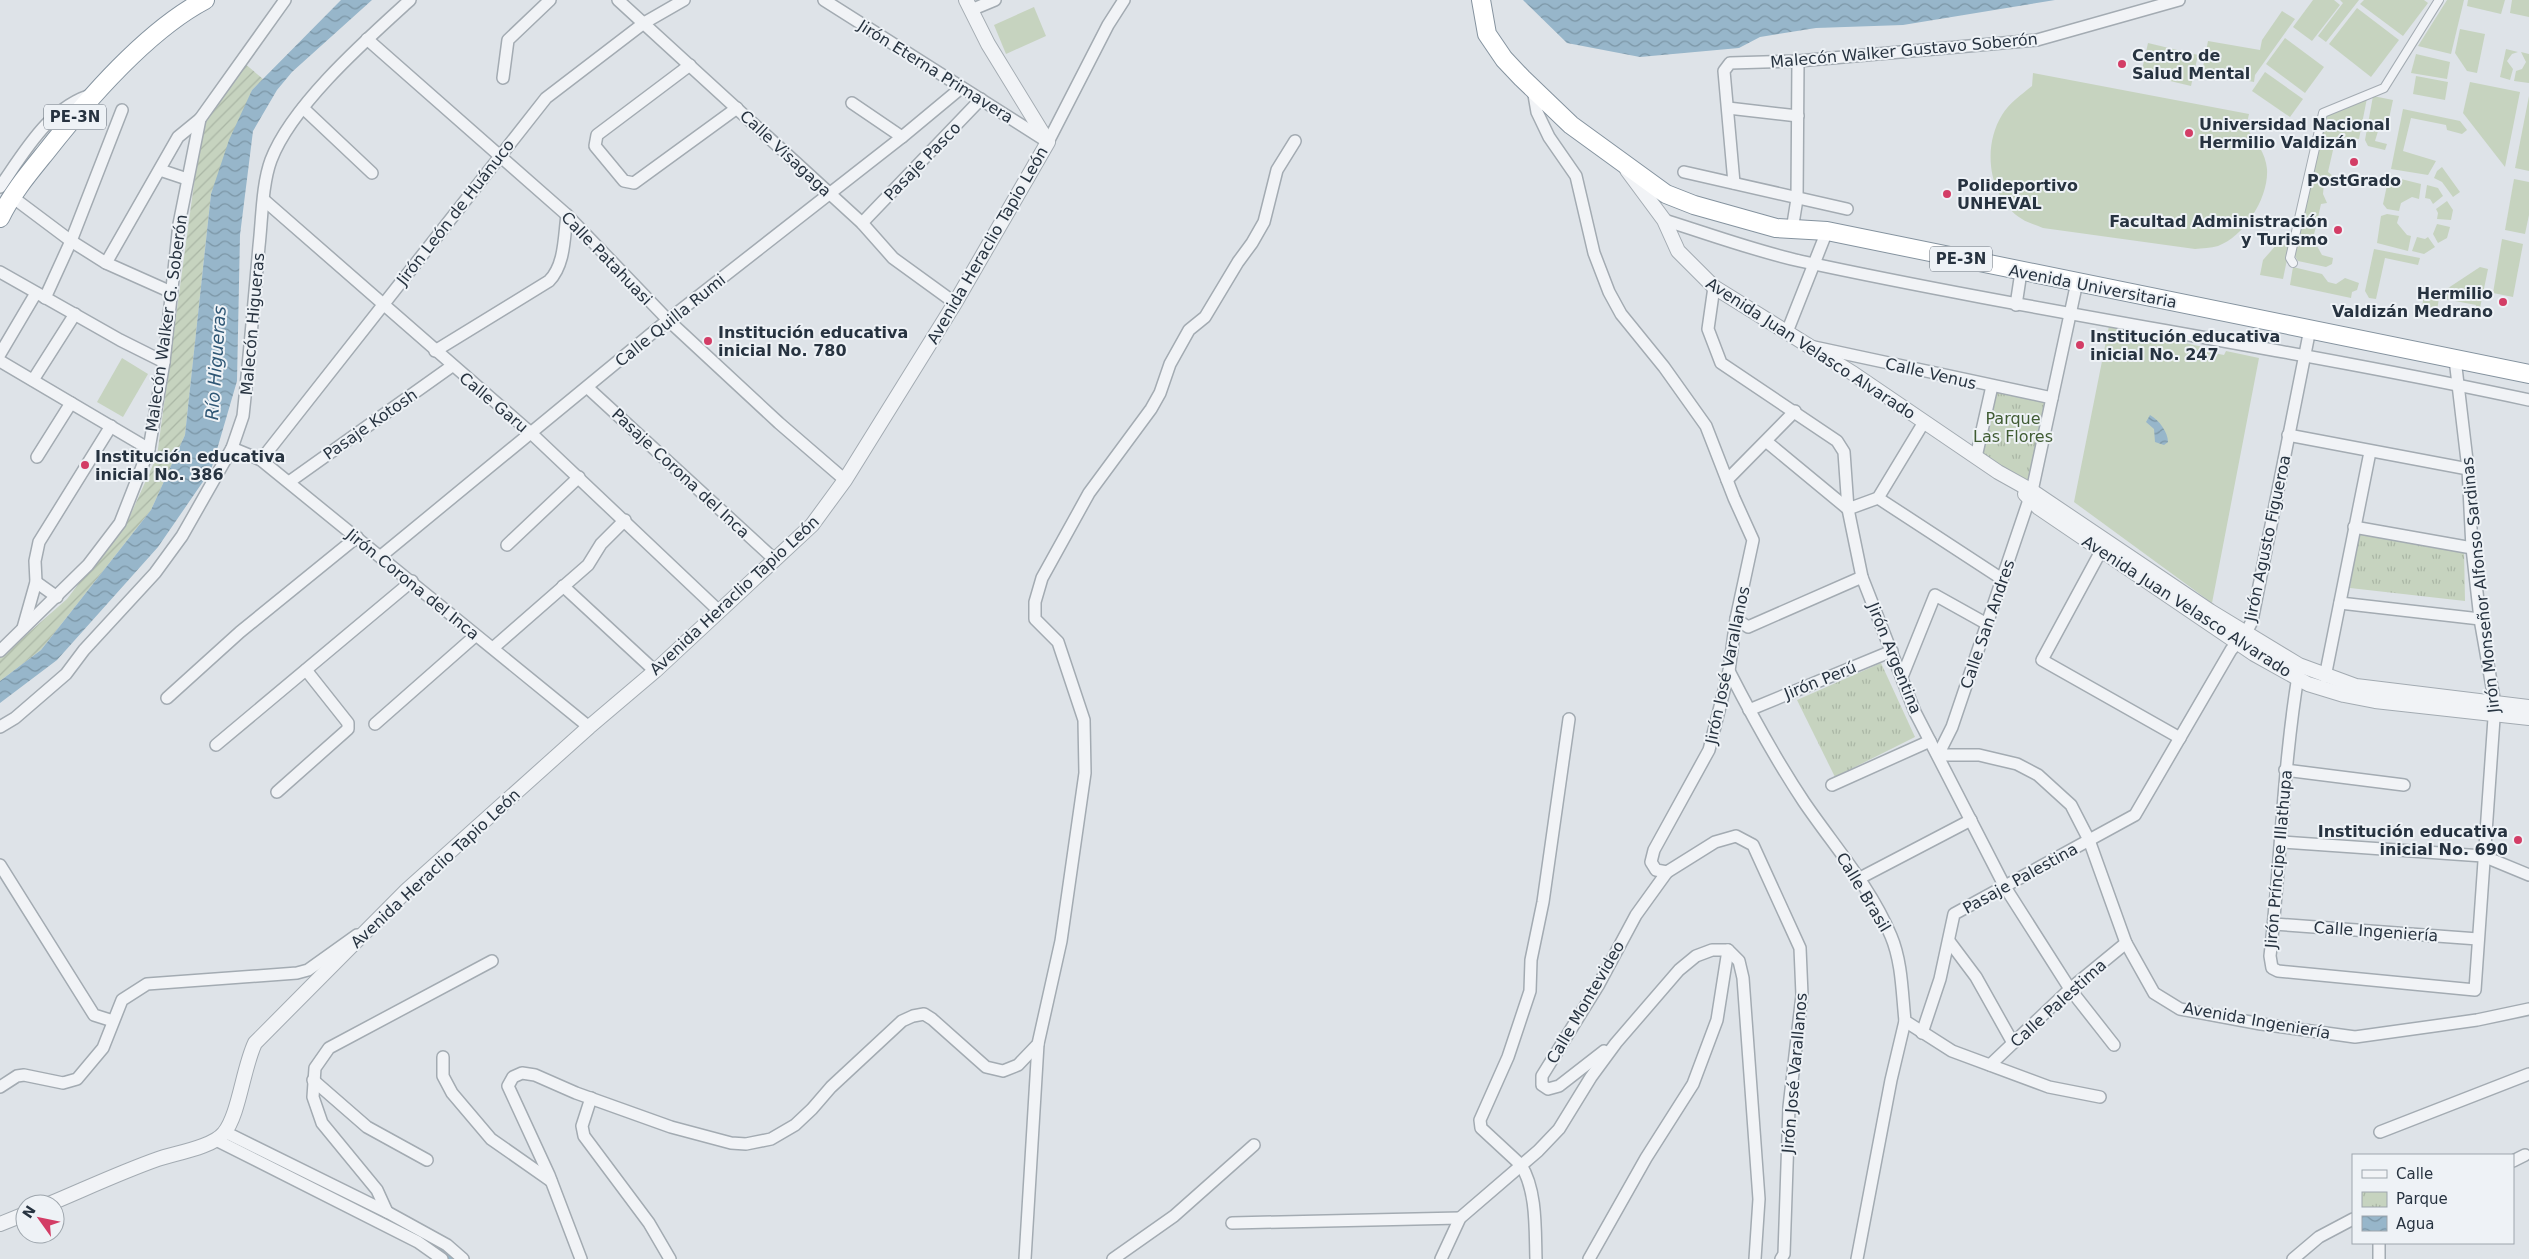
<svg xmlns="http://www.w3.org/2000/svg" width="2529" height="1259" viewBox="0 0 2529 1259" font-family="'DejaVu Sans',sans-serif">
<defs>
<pattern id="park-tufts" width="24" height="20" patternUnits="userSpaceOnUse" patternTransform="scale(1.25)"><rect width="24" height="20" fill="#c6d3bf"/><path d="M3 7l-1-3M5 7V3M7 7l1-3M15 17l-1-3M17 17v-4M19 17l1-3" fill="none" stroke="#aab6a5"/></pattern>
<pattern id="garden-furrows" width="10" height="10" patternUnits="userSpaceOnUse" patternTransform="scale(1.25)"><rect width="10" height="10" fill="#c6d3bf"/><path d="M-1 1l2-2M0 10L10 0M9 11l2-2" fill="none" stroke="#aab6a5"/></pattern>
<pattern id="water-waves" width="16" height="10" patternUnits="userSpaceOnUse" patternTransform="scale(1.25)"><rect width="16" height="10" fill="#97b6ca"/><path d="M0 5q4-4 8 0t8 0" fill="none" stroke="#7b95a5"/></pattern>
</defs>
<rect width="100%" height="100%" fill="#dee3e8"/>
<g fill="#c6d3bf">
<polygon points="2313,0 2334,0 2340,5 2312,41 2293,27"/>
<polygon points="2340,0 2359,0 2326,42 2318,36 2343,3"/>
<polygon points="2364,0 2424,0 2428,3 2403,36 2360,4"/>
<polygon points="2447,0 2464,0 2451,54 2418,46"/>
<polygon points="2468,0 2505,0 2501,14 2467,6"/>
<polygon points="2512,0 2529,0 2529,17 2510,13"/>
<polygon points="1034,7 1046,36 1006,54 994,25"/>
<polygon points="2357,8 2399,40 2371,77 2329,44"/>
<polygon points="2282,11 2295,19 2255,75 2254,82 2202,72 2208,41 2260,50 2262,40"/>
<polygon points="2460,29 2485,34 2477,73 2467,71 2455,53"/>
<polygon points="2285,38 2324,67 2305,93 2266,64"/>
<polygon points="2148,43 2198,55 2191,86 2141,74"/>
<polygon points="2506,49 2518,52 2512,54 2507,61 2513,69 2510,80 2500,77"/>
<polygon points="2521,52 2529,54 2529,83 2514,81 2516,71 2522,69 2526,62"/>
<polygon points="2416,54 2450,62 2447,79 2411,73"/>
<polygon points="2265,72 2303,99 2290,117 2252,91"/>
<path d="M2033,73L2249,114L2246,128C2255,139 2266,154 2267,169C2269,197 2245,236 2218,246C2211,248 2202,248 2195,249L2043,228C2036,225 2028,223 2022,219C1988,198 1982,147 2002,115C2009,103 2021,95 2032,86Z"/>
<polygon points="2416,76 2448,82 2445,100 2413,94"/>
<polygon points="2470,82 2520,92 2505,167 2463,113"/>
<polygon points="2373,96 2393,100 2387,128 2379,128 2375,141 2387,144 2385,150 2368,146 2365,140"/>
<polygon points="2529,96 2529,171 2515,168"/>
<polygon points="2367,98 2359,139 2336,137 2328,172 2333,176 2324,183 2323,194 2327,203 2321,204 2313,239 2322,255 2333,258 2332,264 2326,267 2298,261 2295,256 2325,115"/>
<polygon points="2403,109 2460,121 2467,130 2462,134 2447,130 2446,125 2411,118 2403,151 2436,161 2428,175 2391,169"/>
<polygon points="2442,167 2460,192 2453,197 2442,182 2434,178 2437,171"/>
<polygon points="2389,176 2421,184 2419,199 2412,197 2401,203 2399,211 2387,209 2383,204"/>
<polygon points="2514,179 2529,182 2529,215 2525,234 2505,230"/>
<polygon points="2427,185 2438,188 2443,196 2433,204 2430,199 2425,198"/>
<polygon points="2447,201 2453,210 2451,220 2437,219 2438,213 2436,209"/>
<polygon points="2387,214 2399,216 2397,223 2407,235 2411,236 2408,251 2377,243 2381,216"/>
<polygon points="2437,224 2450,227 2447,238 2438,243 2433,234"/>
<polygon points="2417,237 2425,239 2428,237 2435,247 2424,254 2412,251"/>
<polygon points="2502,239 2523,244 2513,297 2493,293"/>
<polygon points="2278,243 2290,245 2283,279 2260,275 2263,260"/>
<polygon points="2374,249 2420,258 2418,265 2385,258 2376,299 2369,298 2365,291"/>
<polygon points="2293,267 2322,274 2328,282 2336,284 2345,278 2359,283 2357,290 2352,292 2351,298 2290,285"/>
<polygon points="2480,267 2488,269 2479,313 2475,312 2476,305 2439,298 2437,311 2422,308 2424,293 2429,293 2433,298"/>
<polygon points="2109,326 2203,347 2203,351 2224,355 2226,351 2259,358 2212,603 2074,502"/>
<polygon points="122,358 148,374 123,417 97,402"/>
</g>
<g fill="url(#park-tufts)">
<polygon points="1993,391 2046,399 2027,490 1980,454"/>
<polygon points="2357,533 2464,550 2465,601 2350,588"/>
<polygon points="1881,663 1915,737 1835,777 1797,700"/>
</g>
<polygon fill="url(#garden-furrows)" points="244,63 263,79 252,90 211,194 185,435 151,510 41,650 0,681 0,658 67,599 129,518 157,456 202,125"/>
<g fill="url(#water-waves)">
<polygon points="341,0 372,0 292,72 277,90 253,131 240,235 237,381 211,470 158,547 57,660 0,703 0,681 41,650 151,510 185,435 211,194 229,140 252,90"/>
<polygon points="1523,0 2055,0 1903,25 1816,28 1760,37 1739,48 1640,57 1567,43"/>
<path d="M2150,415C2159,420 2168,432 2168,442L2164,445L2155,442L2154,429L2146,422Z"/>
</g>
<g fill="none" stroke-linecap="round" stroke-linejoin="round">
<polyline stroke="#97b6ca" stroke-width="3" points="435,1244 451,1259"/>
<defs>
<polyline id="pedestrian" points="2293,263 2290,258 2323,113 2384,88 2439,0"/>
<g id="minor">
<polyline points="618,0 862,223 893,258 955,303"/>
<polyline points="824,0 1048,142 1108,25 1124,0"/>
<polyline points="971,10 995,0"/>
<polyline points="367,39 567,215 668,320 779,423 845,480"/>
<polyline points="690,65 597,135 595,146 624,181 634,183 737,108"/>
<polyline points="503,78 508,40 550,0"/>
<polyline points="1533,89 1537,112 1549,137 1576,176 1594,253 1609,292 1621,314 1664,367 1706,426 1734,498 1753,540 1736,619 1729,671 1709,750 1654,850 1651,862 1656,870 1667,872 1715,842 1736,836 1753,845 1800,948 1802,995 1789,1107 1784,1254 1781,1259"/>
<polyline points="852,103 902,137"/>
<polyline points="303,108 372,173"/>
<polyline points="1728,108 1798,116"/>
<polyline points="160,170 187,179"/>
<polyline points="1684,172 1847,209"/>
<polyline points="1734,183 1724,71 1730,63 1798,61 2037,40 2179,0"/>
<path d="M0,187C25,151 50,106 94,94"/>
<polyline points="11,196 71,241 106,263 171,292"/>
<polyline points="264,200 532,434 718,610"/>
<path d="M1664,220C1709,234 1755,251 1800,261C2042,313 2287,348 2529,400"/>
<polyline points="862,223 981,99"/>
<polyline points="1792,230 1797,199 1798,61"/>
<polyline points="106,263 178,137 200,119"/>
<polyline points="0,272 120,340 164,362"/>
<polyline points="2077,282 2032,491 1952,727 1938,755 1979,755 2017,764 2038,775 2071,805 2089,840 2126,943 2154,993 2180,1009 2261,1024 2355,1037 2477,1020 2529,1009"/>
<polyline points="1714,287 1708,329 1721,363 1837,441 1844,452 1848,509 1862,577 1915,712 2005,887 2070,989 2114,1045"/>
<polyline points="45,298 71,241 122,110"/>
<polyline points="2016,305 2021,272"/>
<polyline points="1787,332 1827,231"/>
<polyline points="1814,347 2052,398"/>
<path d="M435,351L549,281C565,265 564,237 567,215"/>
<polyline points="0,354 36,293"/>
<polyline points="0,361 149,449"/>
<polyline points="33,380 75,314"/>
<polyline points="588,388 774,559"/>
<polyline points="2288,435 2468,469"/>
<polyline points="1767,442 1848,509 1878,498 1924,422"/>
<polyline points="232,448 261,460 589,727"/>
<polyline points="37,457 71,403"/>
<polyline points="1976,457 1992,386"/>
<polyline points="261,460 546,98 644,23 684,0"/>
<polyline points="1727,480 1795,411"/>
<polyline points="289,482 452,366"/>
<polyline points="1878,498 2002,579"/>
<polyline points="2354,527 2472,548"/>
<polyline points="507,545 579,477"/>
<polyline points="2101,551 2042,660 2180,738"/>
<polyline points="381,556 668,320 902,137 961,88"/>
<polyline points="36,582 57,597"/>
<polyline points="563,586 655,671"/>
<polyline points="2340,603 2480,619"/>
<polyline points="1736,619 1748,627 1862,577"/>
<polyline points="23,628 36,582 35,561 39,542 111,426"/>
<polyline points="493,648 588,565 601,544 625,520"/>
<polyline points="0,651 88,565 120,523 149,449 164,362 179,224 200,119 285,0"/>
<path d="M2299,670C2283,764 2281,861 2270,956L2272,968L2278,971L2475,990L2495,704L2480,619L2472,548L2468,469L2455,359"/>
<path d="M1729,671C1752,716 1776,760 1804,802C1834,846 1870,886 1891,936C1902,962 1902,993 1905,1021L1952,1051L2049,1087L2100,1097"/>
<polyline points="1902,677 1935,595 1987,624"/>
<polyline points="2325,677 2370,452"/>
<polyline points="167,698 240,632 357,537"/>
<polyline points="1749,710 1892,651"/>
<polyline points="375,724 475,636"/>
<path d="M0,727L15,718L66,674L84,650L155,573L182,536L232,448L243,416C249,360 254,303 259,246C262,220 262,184 271,160C292,105 366,40 410,0"/>
<polyline points="216,745 412,581"/>
<polyline points="2285,770 2404,785"/>
<polyline points="1832,785 1930,741"/>
<polyline points="277,792 348,729 348,723 306,670"/>
<polyline points="2281,842 2483,856 2529,875"/>
<polyline points="0,865 94,1015 113,1021"/>
<polyline points="1860,878 1971,820"/>
<polyline points="2274,924 2478,939"/>
<polyline points="1949,941 1976,977 2013,1043"/>
<polyline points="1922,1033 1940,979 1954,914 2135,815 2231,650 2246,633 2252,621 2310,329"/>
<polyline points="1604,1051 1559,1086 1548,1089 1542,1085 1542,1076 1599,984 1636,915 1667,872"/>
<polyline points="443,1057 443,1076 452,1093 491,1139 551,1181"/>
<polyline points="1990,1065 2070,989 2126,943"/>
<polyline points="313,1080 367,1127 427,1160"/>
<polyline points="0,1087 17,1076 24,1075 63,1083 77,1079 103,1048 122,1000 147,984 297,973 308,970 357,935"/>
<polyline points="591,1098 582,1126 584,1136 649,1223 670,1259"/>
<polyline points="225,1132 387,1212 447,1245 463,1259"/>
<polyline points="2380,1132 2529,1074"/>
<polyline points="216,1140 418,1242 442,1259"/>
<polyline points="2513,1161 2525,1155"/>
<polyline points="387,1212 377,1190 322,1123 313,1097 315,1068 329,1048 492,961"/>
<polyline points="1232,1223 1460,1218"/>
<polyline points="2379,1243 2379,1259"/>
<polyline points="581,1259 549,1175 508,1086 513,1077 522,1073 535,1075 576,1093 671,1127 731,1143 746,1144 771,1139 795,1125 812,1109 831,1087 902,1021 913,1016 924,1014 932,1019 986,1067 1003,1071 1018,1065 1038,1044 1061,941 1085,773 1084,720 1058,642 1035,619 1035,602 1042,578 1089,493 1151,409 1160,393 1170,364 1189,330 1205,317 1238,262 1252,243 1264,222 1277,170 1295,141"/>
<polyline points="1025,1259 1038,1044"/>
<polyline points="1113,1259 1174,1216 1254,1145"/>
<polyline points="1441,1259 1460,1218 1538,1151 1559,1129 1591,1077 1616,1043 1679,970 1696,956 1712,950 1728,950 1739,961 1743,978 1759,1199 1755,1259"/>
<path d="M1536,1259C1535,1229 1537,1191 1521,1165L1481,1128L1480,1120L1508,1057L1530,991L1531,960L1543,902L1569,719"/>
<polyline points="1589,1259 1646,1158 1693,1084 1717,1020 1728,950"/>
<polyline points="1857,1259 1891,1080 1905,1021"/>
<polyline points="2293,1259 2319,1237 2353,1219"/>
</g>
<g id="tertiary">
<polyline points="1627,170 1664,220 1678,251 1714,287 1854,374 1998,472 2032,491 2210,611 2299,665 2356,686 2529,707"/>
<polyline points="2025,494 2039,508 2254,654 2308,684 2344,695 2375,701 2529,718"/>
<path d="M49,1204C85,1189 121,1172 158,1159C176,1153 213,1147 224,1133C239,1115 243,1068 255,1043L407,890L589,727L655,671L812,525L845,480L955,303L1048,142L988,44L966,0"/>
<polyline points="0,1224 25,1214"/>
</g>
<g id="trunk">
<polyline points="1481,0 1487,34 1504,59 1522,78 1571,125 1666,194 1694,205 1776,228 1827,231 2529,374"/>
<path d="M0,218C12,193 29,173 46,152C87,100 146,31 205,0"/>
</g>
</defs>
<use href="#pedestrian" stroke="#a3abb2" stroke-width="10"/>
<use href="#minor" stroke="#a3abb2" stroke-width="14"/>
<use href="#tertiary" stroke="#a3abb2" stroke-width="16"/>
<use href="#trunk" stroke="#85939f" stroke-width="20"/>
<use href="#pedestrian" stroke="#f1f3f6" stroke-width="8"/>
<use href="#minor" stroke="#f1f3f6" stroke-width="11"/>
<use href="#tertiary" stroke="#f1f3f6" stroke-width="14"/>
<use href="#trunk" stroke="#fff" stroke-width="18"/>
</g>
<g fill="#d33d66" stroke="#eef2f6" stroke-width="2">
<circle cx="2122" cy="64" r="5"/>
<circle cx="2189" cy="133" r="5"/>
<circle cx="2354" cy="162" r="5"/>
<circle cx="1947" cy="194" r="5"/>
<circle cx="2338" cy="230" r="5"/>
<circle cx="2503" cy="302" r="5"/>
<circle cx="708" cy="341" r="5"/>
<circle cx="2080" cy="345" r="5"/>
<circle cx="85" cy="465" r="5"/>
<circle cx="2518" cy="840" r="5"/>
</g>
<g text-anchor="middle" stroke-width="4" stroke-linejoin="round" paint-order="stroke">
<g fill="#eef2f6" stroke="#636c77" stroke-width="1">
<rect x="44" y="104.5" width="62" height="25" rx="4"/>
<rect x="1930" y="246.5" width="62" height="25" rx="4"/>
</g>
<g font-size="15" font-weight="bold" fill="#273340">
<text x="75" y="122">PE-3N</text>
<text x="1961" y="264">PE-3N</text>
</g>
<g font-size="16" fill="#273340" stroke="#eef2f6">
<text transform="translate(1904 50) rotate(-5)" y="6">Malecón Walker Gustavo Soberón</text>
<text transform="translate(936 71) rotate(32)" y="6">Jirón Eterna Primavera</text>
<text transform="translate(786 153) rotate(43)" y="6">Calle Visagaga</text>
<text transform="translate(922 161) rotate(-46)" y="6">Pasaje Pasco</text>
<text transform="translate(455 212) rotate(-52)" y="6">Jirón León de Huánuco</text>
<text transform="translate(987 245) rotate(-60)" y="6">Avenida Heraclio Tapio León</text>
<text transform="translate(607 258) rotate(46)" y="6">Calle Patahuasi</text>
<text transform="translate(2093 286) rotate(11)" y="6">Avenida Universitaria</text>
<text transform="translate(670 320) rotate(-39)" y="6">Calle Quilla Rumi</text>
<text transform="translate(166 323) rotate(-82)" y="6">Malecón Walker G. Soberón</text>
<text transform="translate(252 324) rotate(-85)" y="6">Malecón Higueras</text>
<text transform="translate(1811 348) rotate(33)" y="6">Avenida Juan Velasco Alvarado</text>
<text transform="translate(1931 373) rotate(13)" y="6">Calle Venus</text>
<text transform="translate(494 402) rotate(40)" y="6">Calle Garu</text>
<text transform="translate(370 424) rotate(-35)" y="6">Pasaje Kotosh</text>
<text transform="translate(681 473) rotate(43)" y="6">Pasaje Corona del Inca</text>
<text transform="translate(2267 538) rotate(-78)" y="6">Jirón Agusto Figueroa</text>
<text transform="translate(413 584) rotate(39)" y="6">Jirón Corona del Inca</text>
<text transform="translate(2480 585) rotate(-96)" y="6">Jirón Monseñor Alfonso Sardinas</text>
<text transform="translate(734 595) rotate(-43)" y="6">Avenida Heraclio Tapio León</text>
<text transform="translate(2187 606) rotate(33)" y="6">Avenida Juan Velasco Alvarado</text>
<text transform="translate(1987 624) rotate(-71)" y="6">Calle San Andres</text>
<text transform="translate(1895 658) rotate(68)" y="6">Jirón Argentina</text>
<text transform="translate(1727 665) rotate(-78)" y="6">Jirón José Varallanos</text>
<text transform="translate(1820 680) rotate(-22)" y="6">Jirón Perú</text>
<text transform="translate(2278 859) rotate(-85)" y="6">Jirón Príncipe Illathupa</text>
<text transform="translate(435 868) rotate(-43)" y="6">Avenida Heraclio Tapio León</text>
<text transform="translate(2020 878) rotate(-29)" y="6">Pasaje Palestina</text>
<text transform="translate(1864 892) rotate(59)" y="6">Calle Brasil</text>
<text transform="translate(2376 931) rotate(4)" y="6">Calle Ingeniería</text>
<text transform="translate(1585 1002) rotate(-60)" y="6">Calle Montevideo</text>
<text transform="translate(2058 1003) rotate(-42)" y="6">Calle Palestima</text>
<text transform="translate(2257 1020) rotate(10)" y="6">Avenida Ingeniería</text>
<text transform="translate(1794 1073) rotate(-85)" y="6">Jirón José Varallanos</text>
</g>
<g font-size="16" font-weight="bold" fill="#273340" stroke="#eef2f6" text-anchor="start">
<text x="2132" y="61">Centro de<tspan x="2132" dy="18">Salud Mental</tspan></text>
<text x="2199" y="130">Universidad Nacional<tspan x="2199" dy="18">Hermilio Valdizán</tspan></text>
<text x="2354" y="186" text-anchor="middle">PostGrado</text>
<text x="1957" y="191">Polideportivo<tspan x="1957" dy="18">UNHEVAL</tspan></text>
<text x="2328" y="227" text-anchor="end">Facultad Administración<tspan x="2328" dy="18">y Turismo</tspan></text>
<text x="2493" y="299" text-anchor="end">Hermilio<tspan x="2493" dy="18">Valdizán Medrano</tspan></text>
<text x="718" y="338">Institución educativa<tspan x="718" dy="18">inicial No. 780</tspan></text>
<text x="2090" y="342">Institución educativa<tspan x="2090" dy="18">inicial No. 247</tspan></text>
<text x="95" y="462">Institución educativa<tspan x="95" dy="18">inicial No. 386</tspan></text>
<text x="2508" y="837" text-anchor="end">Institución educativa<tspan x="2508" dy="18">inicial No. 690</tspan></text>
</g>
<g font-size="16" fill="#405c33" stroke="#eef2f6">
<text x="2013" y="424">Parque<tspan x="2013" dy="18">Las Flores</tspan></text>
</g>
<g font-size="18" font-style="italic" fill="#2f5775" stroke="#eef2f6">
<text transform="translate(216 363) rotate(-86)" y="6">Río Higueras</text>
</g>
</g>
<rect x="2352" y="1154" width="162" height="90" fill="#eef2f6" stroke="#9ea6ad"/>
<rect x="2362" y="1170" width="25" height="8" fill="#f1f3f6" stroke="#9ea6ad"/>
<text x="2396" y="1179" font-size="15" fill="#273340">Calle</text>
<rect x="2362" y="1192" width="25" height="15" fill="url(#park-tufts)" stroke="#9ea6ad"/>
<text x="2396" y="1204" font-size="15" fill="#273340">Parque</text>
<rect x="2362" y="1216" width="25" height="15" fill="url(#water-waves)" stroke="#9ea6ad"/>
<text x="2396" y="1229" font-size="15" fill="#273340">Agua</text>
<g transform="translate(40 1219) rotate(303)"><circle r="24" fill="#eef2f6" stroke="#9ea6ad"/>
<path d="M0-4L9 19L0 12L-9 19Z" fill="#d33d66"/>
<text y="-8" font-size="14" font-weight="bold" text-anchor="middle" fill="#273340">N</text>
</g>
</svg>
